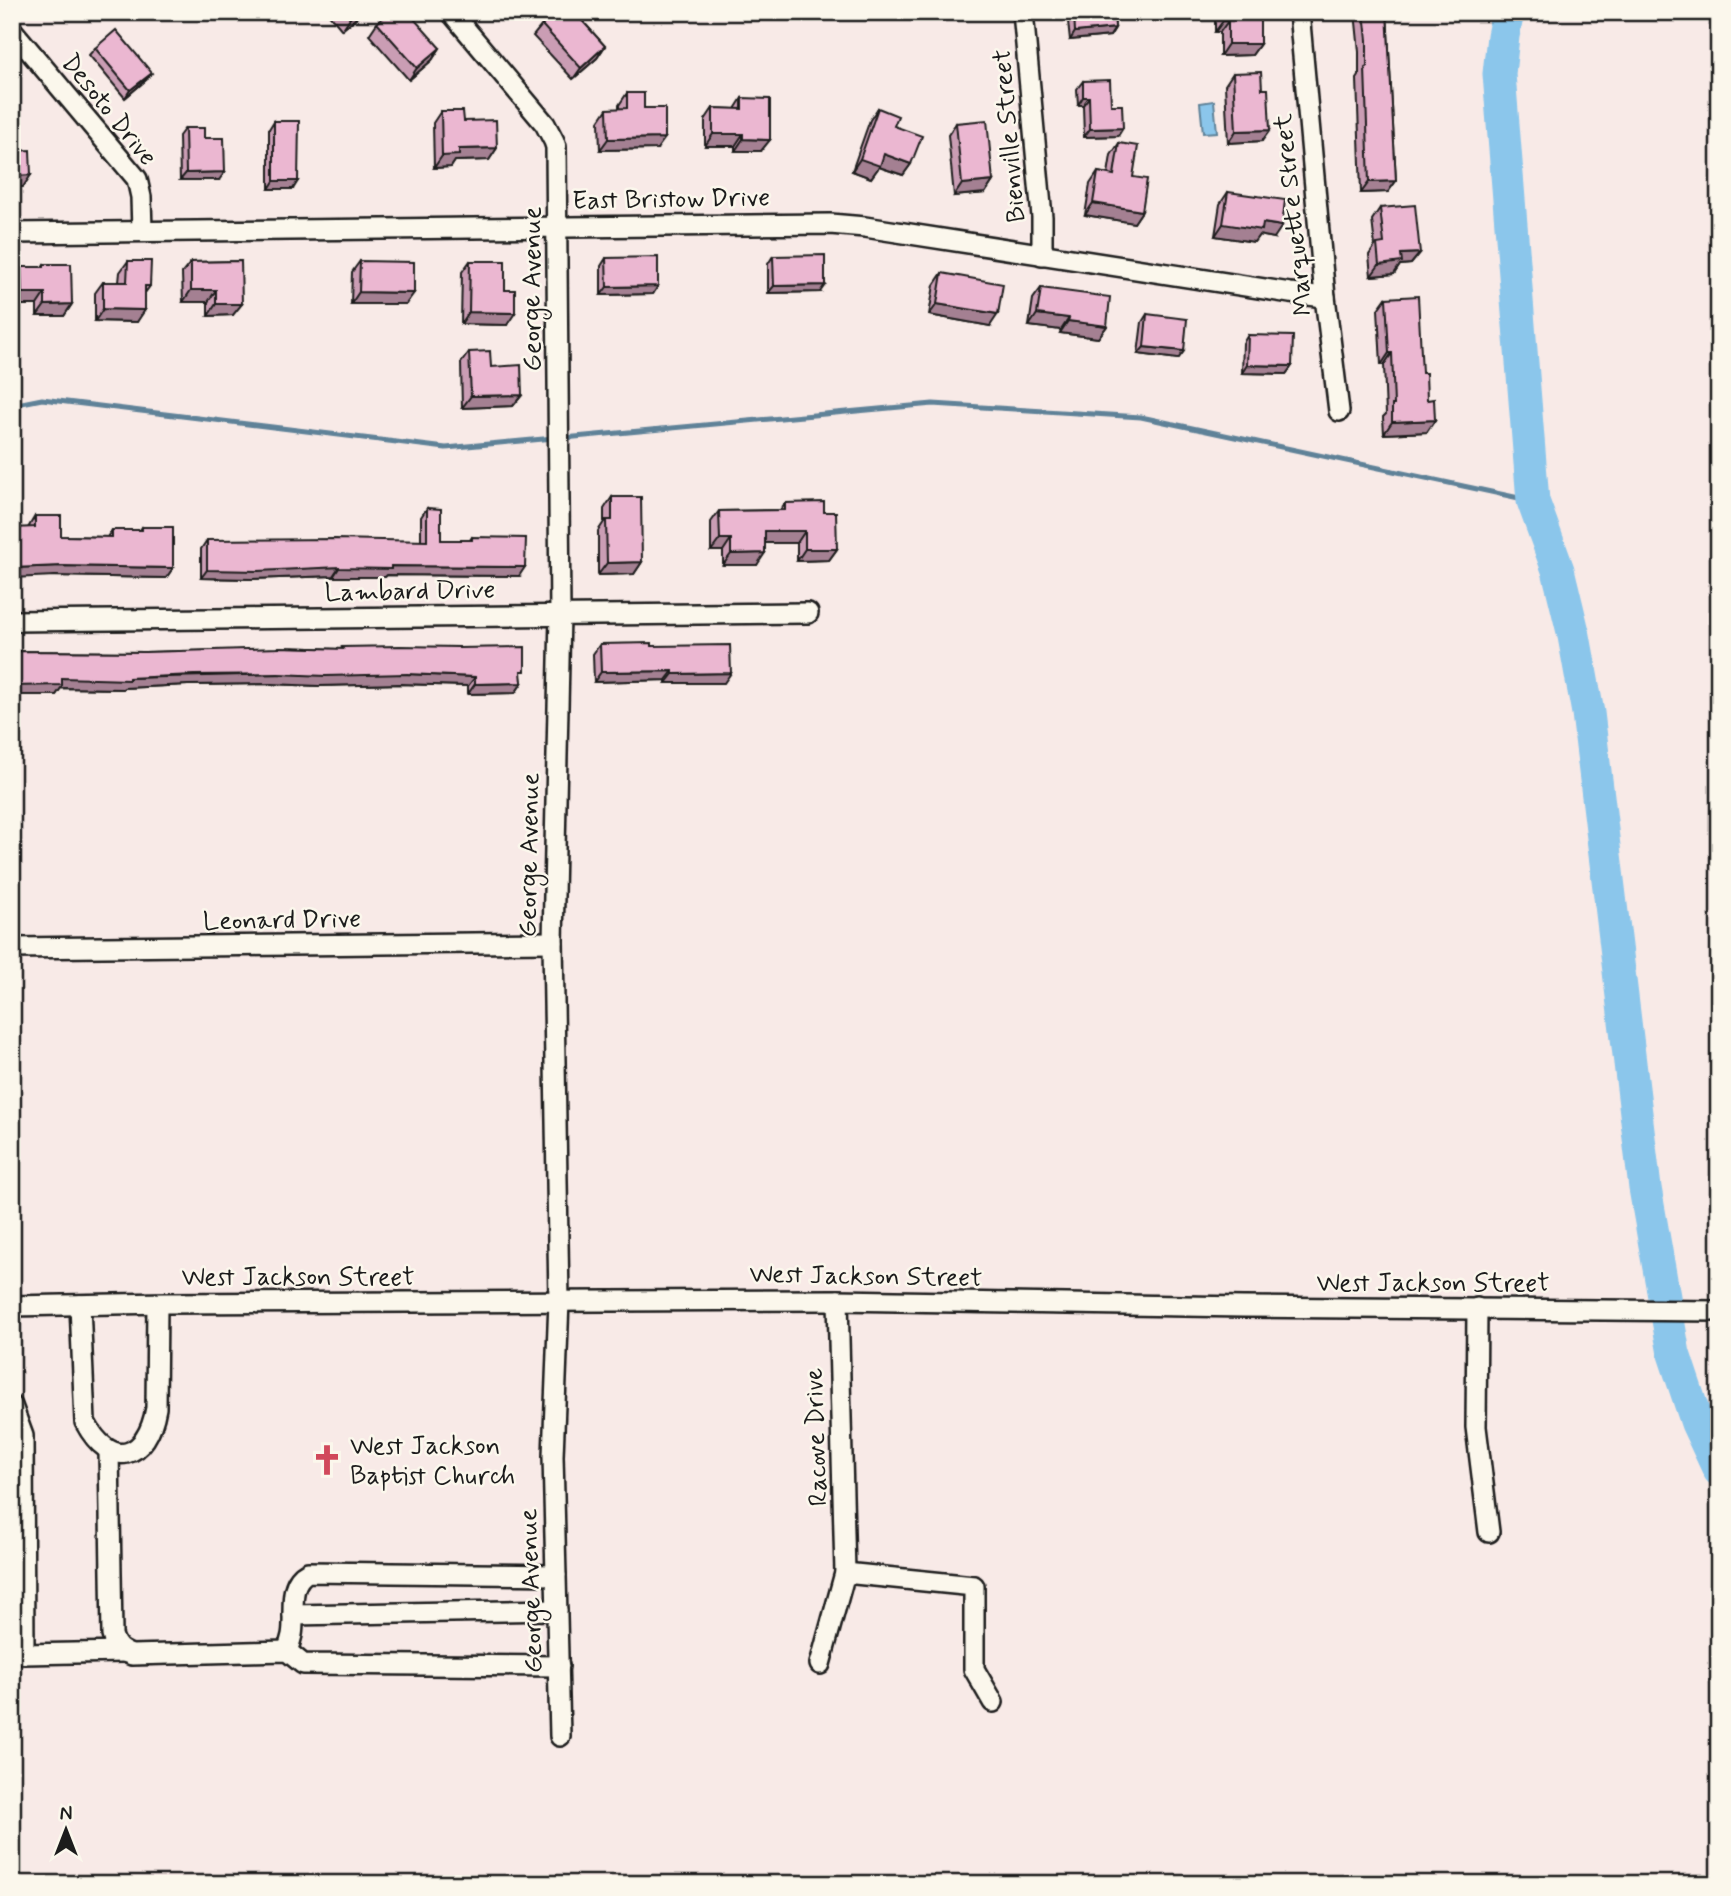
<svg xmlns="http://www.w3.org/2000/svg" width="1731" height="1896" viewBox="0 0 1731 1896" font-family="Mynerve,sans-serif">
<rect width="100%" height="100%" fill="#f8eae7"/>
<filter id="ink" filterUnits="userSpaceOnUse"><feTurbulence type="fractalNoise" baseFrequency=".0143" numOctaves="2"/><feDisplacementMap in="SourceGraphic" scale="14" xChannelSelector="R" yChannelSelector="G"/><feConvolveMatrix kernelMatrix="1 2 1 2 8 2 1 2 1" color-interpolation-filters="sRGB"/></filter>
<g filter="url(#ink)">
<polygon fill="#8bc6eb" stroke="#5f8298" stroke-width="2" points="1214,101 1217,132 1203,133 1200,103"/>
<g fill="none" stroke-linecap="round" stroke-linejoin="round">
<g stroke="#5f8298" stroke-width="5">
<polyline points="12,405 42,399 446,448 554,438"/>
<polyline points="564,438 933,404 1141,417 1533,501"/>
</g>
<polyline stroke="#8bc6eb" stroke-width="33" points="1508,12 1503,36 1499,74 1533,501 1558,570 1574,636 1588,713 1645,1188 1674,1354 1697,1423 1719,1470"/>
<defs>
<g id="minor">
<polyline points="451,12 545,124 554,141 556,147 560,614 553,942 559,1301 553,1456 560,1736"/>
<polyline points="1023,12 1042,217 1042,255"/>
<polyline points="1299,12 1325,297 1339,411"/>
<polyline points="12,30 137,179 141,197 142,231"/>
<polyline points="12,233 830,224 865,227 1290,293 1325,297"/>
<polyline points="12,621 808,613"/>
<polyline points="12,948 553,942"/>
<path d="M80,1305L85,1422C111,1471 147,1460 156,1408L157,1304"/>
<polyline points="12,1306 165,1303 838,1300 1243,1307 1719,1311"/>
<polyline points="1477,1308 1476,1427 1489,1532"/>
<polyline points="12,1406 23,1436 24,1654 124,1652"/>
<path d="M109,1451L112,1635C115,1646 120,1651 132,1655L287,1651L303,1664L559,1666"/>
<polyline points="845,1573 974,1586 974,1669 993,1702"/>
<polyline points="293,1615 557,1610"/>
<path d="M287,1651C289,1646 291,1640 292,1635C296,1614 286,1583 308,1572L556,1575"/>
<polyline points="820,1664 845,1573 838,1300"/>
</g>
</defs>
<use href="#minor" stroke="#1c1c1c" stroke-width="24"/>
<use href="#minor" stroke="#fbf7ec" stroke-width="19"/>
</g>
<g fill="#ca9db4" stroke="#1c1c1c" stroke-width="2">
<polygon points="91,12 103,12 97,18"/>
<polygon points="327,12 363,12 342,30"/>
<polygon points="555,12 584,12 580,18 605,46 597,58 573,79 533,36 542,25"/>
<polygon points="1067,12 1114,12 1115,28 1110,36 1070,40"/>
<polygon points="1215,12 1260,12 1260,44 1252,55 1220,56 1220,32 1215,32"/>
<polygon points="1355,12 1387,12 1396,181 1388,192 1361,193 1357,79 1359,76 1359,52"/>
<polygon points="377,23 440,48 432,60 409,80 369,35"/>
<polygon points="95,48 146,80 125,98 89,55"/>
<polygon points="1233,73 1262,89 1262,141 1228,143 1225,85"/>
<polygon points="1083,81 1118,136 1084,137 1083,105 1078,105 1077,89"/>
<polygon points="627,93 644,108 657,149 600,150 599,121 607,109 619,109 619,105"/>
<polygon points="742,98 761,151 735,151 735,146 705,146 705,120 713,108 735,109"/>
<polygon points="878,108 894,126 911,164 903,175 879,167 871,178 852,171 870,120"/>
<polygon points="441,111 464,121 497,148 489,160 455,161 451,167 434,168 433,123"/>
<polygon points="274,121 293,189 269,189 269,129"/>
<polygon points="956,123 993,181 985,193 954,196 948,135"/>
<polygon points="185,128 204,138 219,180 180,180 179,136"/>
<polygon points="1119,143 1133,177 1142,211 1134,223 1085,215 1090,184 1098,172 1108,174 1111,155"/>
<polygon points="1228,192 1274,238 1259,235 1254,242 1215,236 1220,204"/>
<polygon points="1380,208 1420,253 1411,264 1400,265 1394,274 1371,276 1369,255 1375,246 1372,220"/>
<polygon points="773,256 820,292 768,293 768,264"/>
<polygon points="606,258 658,286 653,294 601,295 601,266"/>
<polygon points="128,261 150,286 145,293 137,322 95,321 95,293 103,282 119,282 120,272"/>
<polygon points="241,261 233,315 208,316 208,302 183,302 182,273 191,262"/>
<polygon points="360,261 406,304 351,304 352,272"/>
<polygon points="470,261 505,290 507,325 461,324 462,272"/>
<polygon points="44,264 72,304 64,316 37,316 37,305 13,305 13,279 21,267 42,267"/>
<polygon points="942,273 990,326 929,315 934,285"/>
<polygon points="1041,288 1107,326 1098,338 1060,333 1061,330 1029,326 1033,299"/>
<polygon points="1386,298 1422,373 1427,432 1384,434 1383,417 1386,414 1384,365 1381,365 1378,309"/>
<polygon points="1147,314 1184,351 1178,359 1138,354 1142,322"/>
<polygon points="1248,335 1292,366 1286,374 1242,373 1243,343"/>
<polygon points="469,352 491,367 522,395 513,406 462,408 461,363"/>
<polygon points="612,497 642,562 634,574 598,575 598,531 604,522 604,509"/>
<polygon points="785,503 824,512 837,549 829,560 797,561 797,543 765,543 757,565 723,565 723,551 711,551 711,522 719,511 780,510"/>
<polygon points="427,508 441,540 470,540 472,537 519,576 387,575 385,577 333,577 333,576 252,579 201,578 201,549 207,540 421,541 421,517"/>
<polygon points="35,516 61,536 107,537 112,530 140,530 142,527 173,568 166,578 55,576 28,528"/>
<polygon points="600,644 652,646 724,683 666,683 666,680 594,682 593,654"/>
<polygon points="279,647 341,649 342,647 459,648 521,677 522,683 515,693 468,694 468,686 400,684 319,686 271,684 188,685 124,688 123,689 61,688 56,695 12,695 12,651 145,652 277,649"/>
</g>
<g fill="#a48092" stroke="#1c1c1c" stroke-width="2">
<polygon points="357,12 363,12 342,30 350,18"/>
<polygon points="1223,21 1228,21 1220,32 1215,32"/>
<polygon points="1115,28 1110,36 1070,40 1075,32"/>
<polygon points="1228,44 1260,44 1252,55 1220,56"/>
<polygon points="605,46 597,58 573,79 581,68"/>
<polygon points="440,48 432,60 409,80 417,68"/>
<polygon points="152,73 146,80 125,98 130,90"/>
<polygon points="1083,97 1089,97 1083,105 1078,105"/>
<polygon points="1123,128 1118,136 1084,137 1090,129"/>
<polygon points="1270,130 1262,141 1228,143 1236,131"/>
<polygon points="713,134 743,134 735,146 705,146"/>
<polygon points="665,138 657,149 600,150 608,139"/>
<polygon points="743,139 770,140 761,151 735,151"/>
<polygon points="497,148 489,160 455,161 451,167 434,168 442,156 459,149"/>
<polygon points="884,154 911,164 903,175 879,167 871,178 852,171 860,159"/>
<polygon points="225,172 219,180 180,180 186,173"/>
<polygon points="31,175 23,187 12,187 12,176"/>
<polygon points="274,181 298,181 293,189 269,189"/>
<polygon points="993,181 985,193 954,196 962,184"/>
<polygon points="1396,181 1388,192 1361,193 1369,182"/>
<polygon points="1093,203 1142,211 1134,223 1085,215"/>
<polygon points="1263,223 1282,226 1274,238 1259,235 1254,242 1215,236 1223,224"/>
<polygon points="1420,253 1411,264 1400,265 1394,274 1371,276 1379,265 1401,254"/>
<polygon points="825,285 820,292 768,293 774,286"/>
<polygon points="658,286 653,294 601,295 607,287"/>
<polygon points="191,290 216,290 208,302 183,302"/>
<polygon points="359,292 414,293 406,304 351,304"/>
<polygon points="22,293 45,293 37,305 13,305"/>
<polygon points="72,304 64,316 37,316 45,305"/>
<polygon points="216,304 242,304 233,315 208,316"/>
<polygon points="937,304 998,314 990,326 929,315"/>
<polygon points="103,309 145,310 137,322 95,321"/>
<polygon points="469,312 515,313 507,325 461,324"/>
<polygon points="1037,314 1069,318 1061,330 1029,326"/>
<polygon points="1068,321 1107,326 1098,338 1060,333"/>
<polygon points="1144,347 1184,351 1178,359 1138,354"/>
<polygon points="1389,353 1392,353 1384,365 1381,365"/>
<polygon points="1247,365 1292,366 1286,374 1242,373"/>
<polygon points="522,395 513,406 462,408 471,396"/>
<polygon points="1435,420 1427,432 1384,434 1392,422"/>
<polygon points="765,531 805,531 797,543 757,543"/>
<polygon points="720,539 731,539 723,551 711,551"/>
<polygon points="805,549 837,549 829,560 797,561"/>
<polygon points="765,553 757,565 723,565 731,554"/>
<polygon points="642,562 634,574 598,575 607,563"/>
<polygon points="62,566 173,568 166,578 55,576 12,578 12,568"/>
<polygon points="391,566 525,567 519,576 387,575 385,577 333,577 339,568"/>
<polygon points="339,567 333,576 252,579 201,578 207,570"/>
<polygon points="673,671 666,680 594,682 601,672"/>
<polygon points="731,673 724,683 666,683 673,674"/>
<polygon points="278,674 407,674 475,677 468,686 400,684 319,686 271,684 188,685 124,688 123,689 61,688 56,695 12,695 12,686 62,678 129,678"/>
<polygon points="522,683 515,693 468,694 475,684"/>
</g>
<g fill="#ebb7d1" stroke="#1c1c1c" stroke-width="2">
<polygon points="345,12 357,12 350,18"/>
<polygon points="389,12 408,12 440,48 417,68 377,23"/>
<polygon points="555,12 583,12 578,16 605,46 581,68 542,25"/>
<polygon points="1074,12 1114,12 1115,28 1075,32"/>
<polygon points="1223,12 1260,12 1260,44 1228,44 1228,21 1223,21"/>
<polygon points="1364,12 1387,12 1396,181 1369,182 1365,68 1367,67 1367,40"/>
<polygon points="116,30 152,73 130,90 95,48"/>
<polygon points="1261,72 1262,89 1268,89 1270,130 1236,131 1233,73"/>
<polygon points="1110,80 1111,105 1122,105 1123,128 1090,129 1089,97 1083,97 1083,81"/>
<polygon points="627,93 644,93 644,108 665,108 665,138 608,139 607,109 627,108"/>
<polygon points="742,98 770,99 770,140 743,139 743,134 713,134 713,108 742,109"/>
<polygon points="878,108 898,116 894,126 922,136 911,164 884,154 880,166 860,159"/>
<polygon points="441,111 463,111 464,121 496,120 497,148 459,149 459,155 442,156"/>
<polygon points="987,120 993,181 962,184 956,123"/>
<polygon points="274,121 299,121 298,181 274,181"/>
<polygon points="185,128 204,128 204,138 224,138 225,172 186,173"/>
<polygon points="12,130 17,130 18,151 30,150 31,175 12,176"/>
<polygon points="1119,143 1138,146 1133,177 1147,179 1142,211 1093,203 1098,172 1114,175"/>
<polygon points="1228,192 1285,200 1282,226 1263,223 1262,230 1223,224"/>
<polygon points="1415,205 1420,253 1401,254 1402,262 1379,265 1377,244 1384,243 1380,208"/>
<polygon points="825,255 825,285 774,286 773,256"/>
<polygon points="658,257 658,286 607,287 606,258"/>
<polygon points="128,261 151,261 150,286 145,286 145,310 103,309 103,282 127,282"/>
<polygon points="241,261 242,304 216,304 216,290 191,290 191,262"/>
<polygon points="360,261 414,262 414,293 359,292"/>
<polygon points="470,261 505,261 505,290 515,290 515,313 469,312"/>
<polygon points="44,264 71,264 72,304 45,305 45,293 22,293 21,267 44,267"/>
<polygon points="942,273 1003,284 998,314 937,304"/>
<polygon points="1041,288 1110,297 1107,326 1068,321 1069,318 1037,314"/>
<polygon points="1418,296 1422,373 1426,373 1427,400 1434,399 1435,420 1392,422 1392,405 1394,405 1392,353 1389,353 1386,298"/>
<polygon points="1147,314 1187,319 1184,351 1144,347"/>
<polygon points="1248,335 1293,336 1292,366 1247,365"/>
<polygon points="490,351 491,367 521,365 522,395 471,396 469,352"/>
<polygon points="612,497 641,497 642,562 607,563 606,520 612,520"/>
<polygon points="824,502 824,512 836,512 837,549 805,549 805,531 765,531 765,553 731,554 731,539 720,539 719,511 785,510 785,503"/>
<polygon points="427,508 441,509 441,540 472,540 472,537 526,538 525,567 391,566 391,569 339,568 339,567 258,571 207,570 207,540 335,539 427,541"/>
<polygon points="35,516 61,516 61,536 112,537 112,530 142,530 142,527 173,527 173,568 62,566 12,568 12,528 35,527"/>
<polygon points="652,643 652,646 730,645 731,673 673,674 673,671 601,672 600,644"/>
<polygon points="400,646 459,647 459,648 525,647 525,671 521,671 522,683 475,684 475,677 407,674 326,676 278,674 194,675 129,678 129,680 62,678 62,685 12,686 12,651 145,652 279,648 279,647 343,649 342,647"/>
</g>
</g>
<defs>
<symbol id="church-bare" viewBox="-9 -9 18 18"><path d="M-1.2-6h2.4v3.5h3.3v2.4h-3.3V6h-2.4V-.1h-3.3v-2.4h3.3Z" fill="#d1495b" stroke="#fbf7ec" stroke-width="2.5" paint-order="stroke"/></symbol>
</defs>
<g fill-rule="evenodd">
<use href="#church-bare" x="305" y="1438" width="44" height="44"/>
</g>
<g text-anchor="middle" stroke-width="5" stroke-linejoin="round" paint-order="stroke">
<g font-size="26" fill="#1c1c1c" stroke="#fbf7ec">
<text transform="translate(110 109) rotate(51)" y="9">Desoto Drive</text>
<text transform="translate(1008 136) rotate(-95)" y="9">Bienville Street</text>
<text transform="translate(671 198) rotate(-1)" y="9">East Bristow Drive</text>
<text transform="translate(1292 215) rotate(-96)" y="9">Marquette Street</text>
<text transform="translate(531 289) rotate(-90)" y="9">George Avenue</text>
<text transform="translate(410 590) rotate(-1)" y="9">Lambard Drive</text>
<text transform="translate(528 855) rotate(-89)" y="9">George Avenue</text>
<text transform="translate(282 919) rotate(-1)" y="9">Leonard Drive</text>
<text transform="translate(866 1275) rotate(1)" y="9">West Jackson Street</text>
<text x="298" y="1285">West Jackson Street</text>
<text x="1433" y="1291">West Jackson Street</text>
<text transform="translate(815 1437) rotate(-92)" y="9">Racove Drive</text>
<text transform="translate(530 1591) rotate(-92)" y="9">George Avenue</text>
</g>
<g font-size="26" fill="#1c1c1c" stroke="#fbf7ec" text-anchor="start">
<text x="350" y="1454">West Jackson<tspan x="350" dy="30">Baptist Church</tspan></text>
</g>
</g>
<rect width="1731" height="1896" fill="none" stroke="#fbf7ec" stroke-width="42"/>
<rect x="21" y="21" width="1689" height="1854" fill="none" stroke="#1c1c1c" stroke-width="2.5" filter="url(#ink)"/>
<g transform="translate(66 1830)" stroke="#fbf7ec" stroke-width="5" paint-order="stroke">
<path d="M0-5L12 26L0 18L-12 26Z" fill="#1c1c1c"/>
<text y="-10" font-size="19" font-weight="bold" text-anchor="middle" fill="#1c1c1c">N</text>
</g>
</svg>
